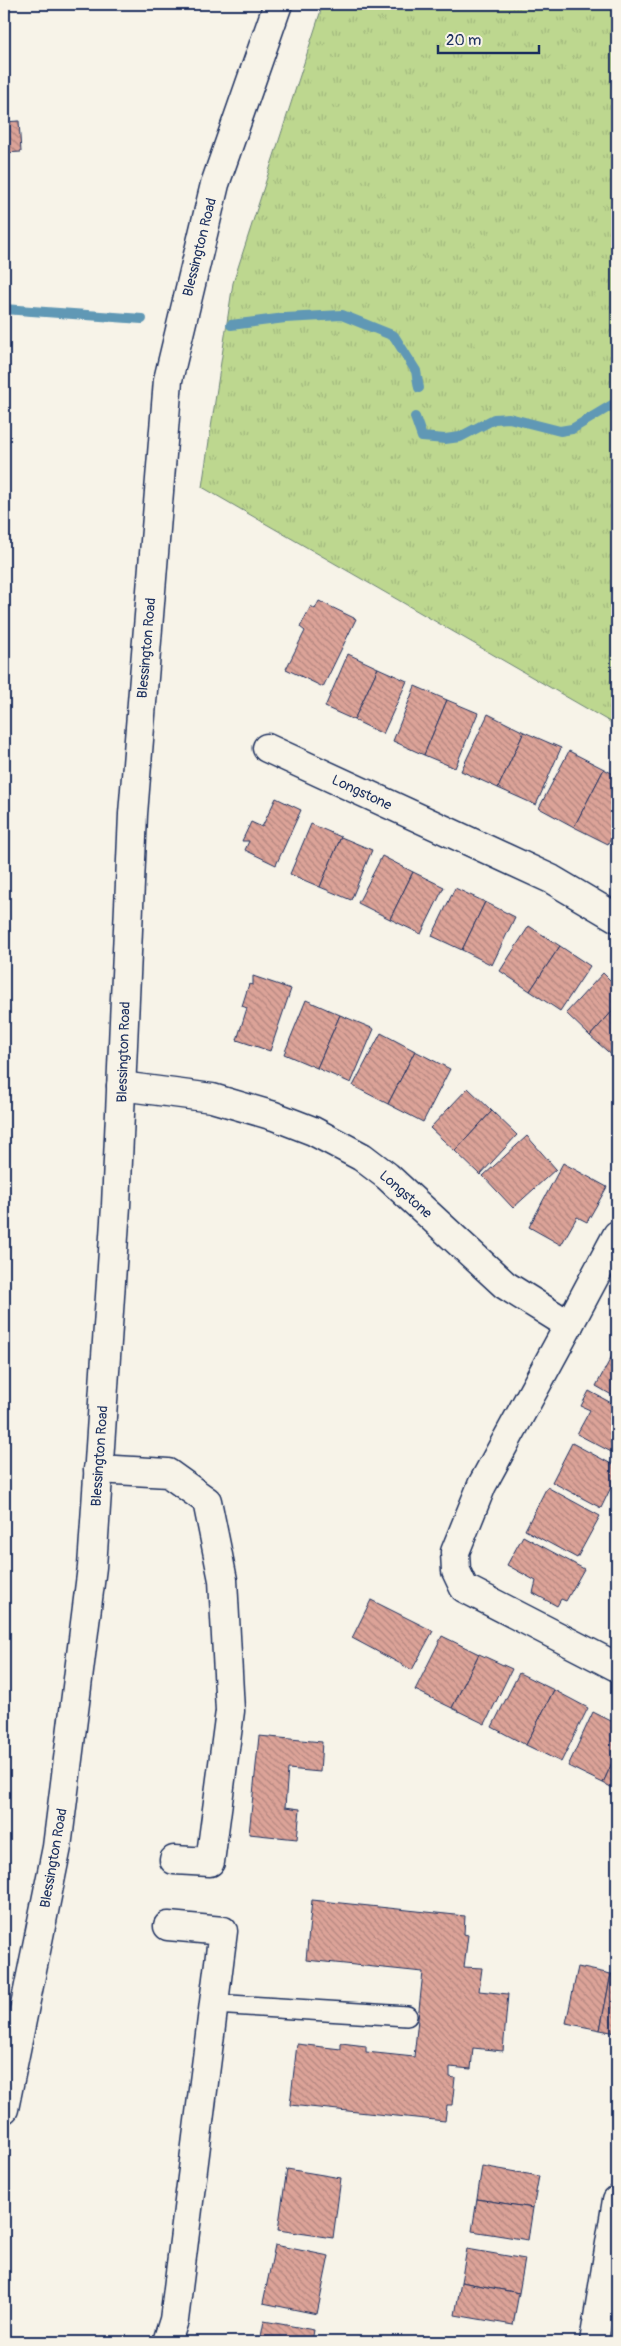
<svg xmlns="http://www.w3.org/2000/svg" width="621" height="2346" viewBox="0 0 621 2346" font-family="Pangolin,sans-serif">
<defs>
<pattern id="grass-tufts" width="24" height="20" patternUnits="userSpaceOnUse" patternTransform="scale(1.25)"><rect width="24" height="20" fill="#bdd78f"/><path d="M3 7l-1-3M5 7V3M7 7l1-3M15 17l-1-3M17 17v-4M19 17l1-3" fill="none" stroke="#a2b97e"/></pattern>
<pattern id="building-back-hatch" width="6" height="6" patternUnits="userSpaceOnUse" patternTransform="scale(1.25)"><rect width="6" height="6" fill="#dca398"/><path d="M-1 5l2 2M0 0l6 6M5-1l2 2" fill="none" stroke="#b2857f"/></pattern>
</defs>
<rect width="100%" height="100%" fill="#f7f3e8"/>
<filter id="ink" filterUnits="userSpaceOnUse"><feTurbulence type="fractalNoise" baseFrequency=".02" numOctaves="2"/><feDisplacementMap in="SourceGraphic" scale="10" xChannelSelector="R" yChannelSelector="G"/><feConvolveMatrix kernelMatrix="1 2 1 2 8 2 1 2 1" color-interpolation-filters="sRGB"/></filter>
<g filter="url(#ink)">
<polygon fill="url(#grass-tufts)" stroke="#6c8376" points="323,4 617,4 617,726 202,487 233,283"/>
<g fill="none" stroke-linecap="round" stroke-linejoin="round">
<g stroke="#6198b5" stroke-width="10">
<polyline points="4,309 142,319"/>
<polyline points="231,325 285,318 342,315 394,336 416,371 419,388"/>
<polyline points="415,417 422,437 445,439 460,437 494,419 509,418 560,431 572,429 617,402"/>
</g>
</g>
<g fill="url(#building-back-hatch)" stroke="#1b2f5e">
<polygon points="5,104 7,122 4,122 4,105"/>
<polygon points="19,121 21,152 4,153 4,122"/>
<polygon points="319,601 356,619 323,687 286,669 305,631 300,627 311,606 315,609"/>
<polygon points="348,654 378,668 354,720 325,707"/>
<polygon points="378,668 407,681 383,734 354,720"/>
<polygon points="415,686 447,700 424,755 393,741"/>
<polygon points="447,700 478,713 455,768 424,755"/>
<polygon points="488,714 524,732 498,788 461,771"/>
<polygon points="524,732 561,748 536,805 498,788"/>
<polygon points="569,751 604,769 574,827 539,808"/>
<polygon points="604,769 617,776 617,827 608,844 574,827"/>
<polygon points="276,798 301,810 276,865 245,850 249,841 242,841 251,822 262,827"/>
<polygon points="311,824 341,837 320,887 290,874"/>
<polygon points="341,837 372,850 351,900 320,887"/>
<polygon points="382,856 413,872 390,919 358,903"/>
<polygon points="413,872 444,887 421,934 390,919"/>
<polygon points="455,888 485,902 462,950 432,936"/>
<polygon points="485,902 515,917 492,965 462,950"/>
<polygon points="529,926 560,946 530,991 500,971"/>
<polygon points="560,946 590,966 560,1011 530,991"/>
<polygon points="603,973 617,987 617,1006 590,1036 566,1013"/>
<polygon points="253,976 291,989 270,1051 237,1040 247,1008 242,1006 249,984 253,985"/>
<polygon points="306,1000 340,1015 317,1068 284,1054"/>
<polygon points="617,1006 617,1056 615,1058 590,1036"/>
<polygon points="340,1015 374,1029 351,1083 317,1068"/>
<polygon points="381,1033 415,1051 388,1104 353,1086"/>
<polygon points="415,1051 450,1069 423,1122 388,1104"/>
<polygon points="468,1088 492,1111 455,1151 430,1128"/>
<polygon points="492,1111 517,1135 480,1175 455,1151"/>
<polygon points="527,1136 556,1169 513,1208 483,1176"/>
<polygon points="563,1163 607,1187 587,1222 577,1217 561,1245 529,1227"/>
<polygon points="613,1354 617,1356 617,1398 596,1386"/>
<polygon points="589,1391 617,1406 617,1455 577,1434 590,1410 581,1406"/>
<polygon points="572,1443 617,1467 617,1475 601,1508 552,1482"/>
<polygon points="547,1487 600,1516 577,1558 525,1530"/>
<polygon points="523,1536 584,1569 566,1601 561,1599 557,1606 533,1593 536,1581 507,1565"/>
<polygon points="371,1600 433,1631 412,1670 352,1638"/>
<polygon points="442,1636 479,1654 452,1708 415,1690"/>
<polygon points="479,1654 512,1669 485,1724 452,1708"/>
<polygon points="519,1673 554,1690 526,1745 492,1727"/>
<polygon points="554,1690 588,1708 561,1762 526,1745"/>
<polygon points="593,1712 617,1724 617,1752 603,1783 568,1766"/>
<polygon points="259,1736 322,1742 320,1772 288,1769 285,1807 300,1809 297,1839 249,1834"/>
<polygon points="617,1752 617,1790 603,1783"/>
<polygon points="312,1900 465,1916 464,1934 468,1935 464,1967 482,1968 479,1991 508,1994 503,2051 473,2048 471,2069 450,2067 450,2077 455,2078 452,2105 447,2105 445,2121 290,2105 297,2044 341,2049 341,2043 366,2046 366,2052 414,2057 423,1972 306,1960"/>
<polygon points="578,1967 611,1974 600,2030 566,2023"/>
<polygon points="611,1974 617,1975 617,2033 600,2030"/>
<polygon points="482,2166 539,2176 533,2208 477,2199"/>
<polygon points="287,2169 341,2178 333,2238 278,2230"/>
<polygon points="477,2199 533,2208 528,2240 472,2231"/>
<polygon points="275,2245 329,2256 317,2314 263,2303"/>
<polygon points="467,2249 525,2259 519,2293 461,2282"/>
<polygon points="461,2282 519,2293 513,2325 455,2315"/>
<polygon points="264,2321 314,2330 312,2342 260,2342"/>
<polygon points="452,2339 469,2342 452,2342"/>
</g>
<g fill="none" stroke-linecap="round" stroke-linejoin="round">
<defs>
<polyline id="service" points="214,2004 407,2016"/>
<g id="minor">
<polyline points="267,748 551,879 617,918"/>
<polyline points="121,1086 212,1098 274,1116 313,1131 362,1157 387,1176 505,1285 569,1325 617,1235"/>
<polyline points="569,1325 482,1485 455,1552 456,1571 464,1588 617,1667"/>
<polyline points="98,1469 168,1473 207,1501 223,1580 230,1711 210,1862 174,1860"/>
<polyline points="167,2342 174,2320 223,1931 168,1926"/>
<polyline points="594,2342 617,2200"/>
</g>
<polyline id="secondary" points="4,2109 57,1847 92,1567 116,1206 133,814 168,380 215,184 278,4"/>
</defs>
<use href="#service" stroke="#1b2f5e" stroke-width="22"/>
<use href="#minor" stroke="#1b2f5e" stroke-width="31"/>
<use href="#secondary" stroke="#1b2f5e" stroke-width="31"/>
<use href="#service" stroke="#f7f3e8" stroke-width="19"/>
<use href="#minor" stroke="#f7f3e8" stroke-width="28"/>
<use href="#secondary" stroke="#f7f3e8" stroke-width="28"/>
</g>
</g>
<g text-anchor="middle" stroke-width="4" stroke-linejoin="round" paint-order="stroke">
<g font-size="14" fill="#1b2f5e" stroke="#f7f3e8">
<text transform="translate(199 247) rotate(-76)" y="5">Blessington Road</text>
<text transform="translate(146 648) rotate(-85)" y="5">Blessington Road</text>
<text transform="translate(362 792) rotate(25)" y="5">Longstone</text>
<text transform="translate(123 1052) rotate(-88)" y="5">Blessington Road</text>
<text transform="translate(406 1194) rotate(41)" y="5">Longstone</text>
<text transform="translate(99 1456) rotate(-86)" y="5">Blessington Road</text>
<text transform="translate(53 1858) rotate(-80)" y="5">Blessington Road</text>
</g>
</g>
<rect width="621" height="2346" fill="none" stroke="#f7f3e8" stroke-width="20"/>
<rect x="10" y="10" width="601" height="2326" fill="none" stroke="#1b2f5e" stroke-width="2" filter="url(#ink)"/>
<path d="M438 45v8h101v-8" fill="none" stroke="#1b2f5e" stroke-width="2.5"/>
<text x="446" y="45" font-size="15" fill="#1b2f5e" stroke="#f7f3e8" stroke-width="4" paint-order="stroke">20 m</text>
</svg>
